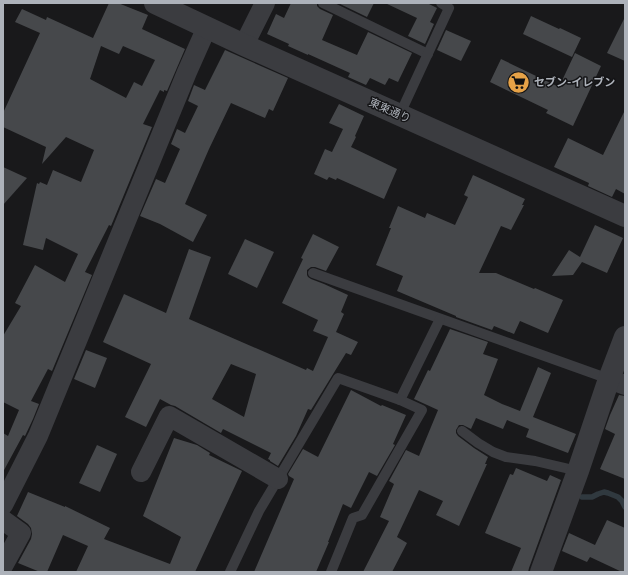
<svg xmlns="http://www.w3.org/2000/svg" width="628" height="575" viewBox="0 0 628 575" font-family="'Public Sans','Noto Sans JP',sans-serif">
<rect width="100%" height="100%" fill="#19191b"/>
<g fill="none" stroke-linecap="round" stroke-linejoin="round">
<polyline stroke="#30393f" stroke-width="5.5" points="582,497 592,497 598,494 604,492 608,493 618,497 622,501 625,507"/>
</g>
<g fill="#46484b" fill-rule="evenodd">
<path d="M109,3H118L148,15L142,29L185,49L167,91L164,90V92L160,90L143,124L152,127L111,226L109,225L85,272L92,275L52,371L48,369L31,401L39,404L33,419L25,436L23,435L3,472V433L8,436L19,410L3,402V336L21,306L15,303L35,265L65,282L78,254L46,238L43,250L23,245L37,183L39,184L40,182L47,185L53,170L81,182L94,150L66,137L42,164L46,147L3,127V113L40,33L15,22L22,9L46,20L47,17L93,38ZM101,46L119,54L123,46L155,60L142,86L134,82L126,98L90,79Z"/>
<polygon points="291,3 317,3 317,6 320,9 333,15 322,40 357,55 368,32 412,53 398,82 389,78 385,85 370,78 366,85 348,77 350,73 308,54 308,55 288,46 289,44 267,34 276,14 284,18"/>
<polygon points="338,3 374,3 367,17"/>
<polygon points="385,3 427,3 437,8 430,22 434,24 425,44 408,36 417,18"/>
<polygon points="531,16 559,29 560,28 581,38 572,57 523,34"/>
<polygon points="625,17 625,61 607,53"/>
<polygon points="446,30 471,41 461,61 437,50"/>
<polygon points="225,50 288,78 273,111 269,109 265,118 231,103 209,149 185,204 207,215 193,242 160,224 140,216 156,179 165,183 180,149 171,144 177,129 185,133 198,106 188,101 194,85 205,90"/>
<polygon points="575,53 601,66 573,126 546,113 548,110 490,82 501,59 559,87"/>
<polygon points="339,104 364,116 355,136 356,137 351,147 397,169 384,199 337,178 336,180 329,177 327,180 314,174 325,149 332,152 343,129 329,123"/>
<polygon points="625,110 625,194 616,189 612,197 588,186 589,183 554,167 568,138 603,155"/>
<polygon points="3,167 27,178 3,205"/>
<polygon points="473,175 525,199 522,205 524,205 511,230 501,226 479,273 496,273 534,289 535,288 563,300 548,333 520,321 514,334 494,326 492,330 456,317 456,316 397,291 403,276 376,265 391,228 389,228 398,206 425,218 427,213 455,225 468,197 464,195"/>
<polygon points="595,225 623,238 607,273 582,262 573,275 552,276 569,250 580,257"/>
<path d="M313,234L339,247L326,271L315,267H311L307,270V275L308,277L311,279L324,284L348,295L341,312L344,314L336,332L358,342L351,355L346,353L311,410L308,409L296,436L278,466L270,461V460L268,459L271,453L223,429L221,433L175,406L171,405L160,399L146,427L125,417L151,364L103,342L124,294L166,313L189,249L211,257L189,319L306,370L307,368L313,371L328,337L313,331L318,320L282,303L303,259L301,258ZM231,364L256,374L244,417L212,399Z"/>
<polygon points="245,239 274,252 257,288 228,274"/>
<polygon points="450,329 488,342 483,354 498,359 484,395 502,404 520,411 538,367 551,373 533,417 576,434 568,453 526,437 529,429 507,420 503,429 476,418 471,429 463,425 459,425 456,430 456,433 458,436 474,448 488,457 485,464 487,464 459,526 436,515 443,501 419,490 397,537 407,543 392,572 363,572 389,521 380,517 394,484 389,481 406,450 419,456 438,410 414,399 428,370 430,371"/>
<polygon points="86,350 107,358 95,388 74,379"/>
<polygon points="351,390 381,406 382,405 406,415 393,444 395,445 377,476 369,472 351,508 343,504 328,542 329,542 316,572 254,572 294,479 289,476 288,474 303,449 318,457"/>
<polygon points="619,395 625,396 625,479 600,469 615,434 605,429 610,415"/>
<polygon points="174,438 197,445 210,453 209,455 242,471 195,572 76,572 88,546 63,535 47,572 40,572 18,563 31,539 32,534 31,528 28,524 17,516 28,492 65,507 65,506 110,528 104,539 170,564 181,537 143,516"/>
<polygon points="97,445 117,454 100,492 79,483"/>
<polygon points="516,468 547,481 550,475 561,480 529,568 528,572 511,572 521,548 485,533 510,474 513,475"/>
<polygon points="607,520 625,528 625,572 622,572 590,557 587,562 562,551 569,533 595,545"/>
</g>
<g fill="none" stroke-linecap="round" stroke-linejoin="round">
<g stroke="#3b3c40" stroke-width="10">
<polyline points="323,3 428,54"/>
<polyline points="400,114 449,8 441,3"/>
<polyline points="313,273 609,379"/>
<polyline points="400,400 440,319"/>
<polyline points="462,431 478,443 493,452 506,457 535,461 578,471"/>
<polyline points="230,572 259,511 338,378 400,400 422,410 362,515 353,518 331,572"/>
</g>
<g stroke="#3b3c40" stroke-width="20">
<polyline points="244,45 265,3"/>
<polyline points="609,379 625,385"/>
<polyline points="141,472 169,416 278,479"/>
<polyline points="3,505 38,436 187,72 207,27"/>
<polyline points="3,520 21,533 3,566"/>
</g>
<g stroke="#3b3c40" stroke-width="22">
<polyline points="155,3 244,45 625,216"/>
<polyline points="541,572 578,471 609,379 625,337"/>
</g>
</g>
<defs>
<symbol id="supermarket-disc" viewBox="-11 -11 22 22"><circle r="9.5" fill="#e6a247" stroke="#141416"/><path d="M-6-5.5h2.5l.6 2H6L4.5 2H-2.5L-4.4-4H-6ZM-1.5 3.2a1.3 1.3 0 1 0 .1 0ZM3 3.2a1.3 1.3 0 1 0 .1 0Z" fill="#111"/></symbol>
</defs>
<g fill-rule="evenodd">
<use href="#supermarket-disc" x="506" y="70" width="25" height="25"/>
</g>
<g text-anchor="middle" stroke-width="3" stroke-linejoin="round" paint-order="stroke">
<g font-size="11" font-weight="bold" fill="#adb2ba" stroke="#141416" text-anchor="start">
<text x="534" y="86">セブン-イレブン</text>
</g>
<g font-size="11" fill="#adb2ba" stroke="#141416">
<text transform="translate(390 110) rotate(24)" y="4">東東通り</text>
</g>
</g>
<rect width="628" height="575" fill="none" stroke="#adb2ba" stroke-width="8"/>
</svg>
